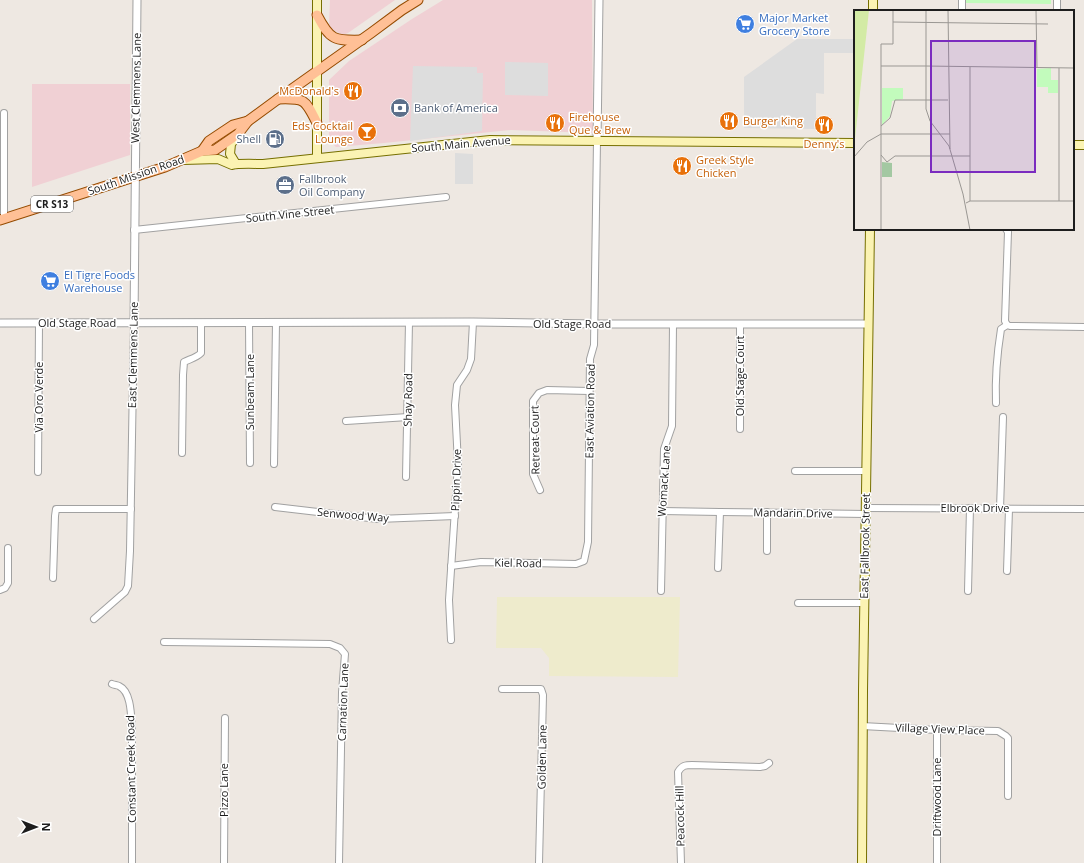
<svg xmlns="http://www.w3.org/2000/svg" width="1084" height="863" viewBox="0 0 1084 863" font-family="'Open Sans',sans-serif">
<rect width="100%" height="100%" fill="#eee8e2"/>
<g fill="#f0d0d4">
<polygon points="330,0 395,0 348,33 343,35 331,29 329,25"/>
<polygon points="443,0 592,0 593,133 511,130 384,143 336,147 329,140 329,80 349,61 412,19"/>
<polygon points="32,84 130,84 130,155 32,187"/>
</g>
<polygon fill="#eeebcc" points="497,597 680,597 678,677 549,676 549,658 541,648 496,648"/>
<polygon fill="#c2fbbc" points="966,0 1051,0 1051,4 966,3"/>
<g fill="#ddd">
<polygon points="797,39 854,39 854,53 824,53 824,94 816,93 816,129 744,128 744,77"/>
<polygon points="505,62 548,63 548,96 505,95"/>
<polygon points="413,66 477,67 477,73 483,73 482,131 410,141"/>
<polygon points="455,153 473,154 473,184 455,184"/>
</g>
<g fill="none" stroke-linecap="round" stroke-linejoin="round">
<defs>
<g id="minor">
<polyline points="962,11 962,0"/>
<polyline points="1057,11 1057,0"/>
<polyline points="4,113 4,219"/>
<polyline points="1006,229 1008,232 1005,321 1007,325"/>
<polyline points="134,230 446,197"/>
<polyline points="249,322 250,463"/>
<polyline points="1007,325 1010,326 1084,327"/>
<path d="M996,403C995,378 997,354 1001,329L1007,325"/>
<polyline points="346,421 408,417"/>
<polyline points="740,429 740,324"/>
<path d="M182,453L183,375L184,362C190,359 196,358 201,353V323"/>
<polyline points="274,464 276,322"/>
<polyline points="795,471 867,471"/>
<polyline points="38,472 39,323"/>
<polyline points="406,477 409,322"/>
<polyline points="540,490 533,474 533,401 539,393 547,390 589,391"/>
<polyline points="275,507 378,519 455,516"/>
<polyline points="866,508 1084,509"/>
<polyline points="1000,509 1003,417"/>
<polyline points="662,511 720,512 866,514"/>
<polyline points="767,551 767,512"/>
<polyline points="451,566 481,562 576,564 584,561 588,542 590,359 594,345 597,141"/>
<polyline points="718,568 720,512"/>
<polyline points="1007,571 1009,509"/>
<polyline points="53,578 55,516 56,509 131,509"/>
<polyline points="0,590 5,588 8,583 8,548"/>
<polyline points="661,591 664,449 672,426 673,324"/>
<polyline points="968,591 970,508"/>
<polyline points="798,603 864,603"/>
<polyline points="94,619 125,592 128,586 130,551 134,323"/>
<polyline points="451,640 449,600 458,464 455,405 457,385 467,370 471,359 473,322"/>
<polyline points="164,642 330,644 340,648 345,654 342,692 339,863"/>
<path d="M112,684C114,685 117,685 119,686C132,692 131,718 132,730V863"/>
<polyline points="502,689 541,689 543,695 539,863"/>
<polyline points="862,726 937,730 998,731 1006,736 1008,738 1008,796"/>
<polyline points="937,730 937,863"/>
<polyline points="224,863 225,718"/>
<path d="M681,863L678,772C682,765 686,765 692,765L760,767L765,766L769,763"/>
</g>
<g id="tertiary">
<polyline points="597,141 599,0"/>
<polyline points="0,323 473,322 595,324 868,324"/>
<polyline points="134,323 137,0"/>
</g>
<g id="secondary">
<polyline points="873,11 873,0"/>
<polyline points="1073,145 1084,145"/>
<polyline points="317,158 317,0"/>
<path d="M183,160L218,159L232,165C239,163 255,164 263,164L490,140L855,143"/>
<polyline points="236,164 230,154 231,144 237,136"/>
<polyline points="862,863 863,691 870,229"/>
</g>
<g id="primary">
<path d="M317,15C330,40 334,41 362,40"/>
<path d="M278,99C305,98 305,99 317,123"/>
<polyline points="202,151 209,141 233,125 248,121"/>
<polyline points="0,220 165,167 202,151 215,150 238,134 248,121 278,99 371,33 402,10 418,0"/>
</g>
</defs>
<use href="#minor" stroke="#a1a1a1" stroke-width="8"/>
<use href="#tertiary" stroke="#a1a1a1" stroke-width="9"/>
<use href="#secondary" stroke="#766f01" stroke-width="10"/>
<use href="#primary" stroke="#954b00" stroke-width="11"/>
<use href="#minor" stroke="#fff" stroke-width="6"/>
<use href="#tertiary" stroke="#fff" stroke-width="7"/>
<use href="#secondary" stroke="#fbf3b3" stroke-width="8"/>
<use href="#primary" stroke="#ffc096" stroke-width="9"/>
</g>
<defs>
<symbol id="supermarket-disc" viewBox="-11 -11 22 22"><circle r="9.5" fill="#3f7fe0" stroke="#fff"/><path d="M-6-5.5h2.5l.6 2H6L4.5 2H-2.5L-4.4-4H-6ZM-1.5 3.2a1.3 1.3 0 1 0 .1 0ZM3 3.2a1.3 1.3 0 1 0 .1 0Z" fill="#fff"/></symbol>
<symbol id="restaurant-disc" viewBox="-11 -11 22 22"><circle r="9.5" fill="#e8710a" stroke="#fff"/><path d="M-5-6h1v4h1v-4h1v4h1v-4h1v5L-1.5 .5V6h-2V.5L-5-1ZM5-6V6H3V1.5H1.5Q1.5-4 5-6Z" fill="#fff"/></symbol>
<symbol id="bank-disc" viewBox="-11 -11 22 22"><circle r="9.5" fill="#5c6f8a" stroke="#fff"/><path d="M-6-4H6V4H-6ZM0-2.3a2.3 2.3 0 1 0 0 4.6a2.3 2.3 0 1 0 0-4.6Z" fill="#fff"/></symbol>
<symbol id="bar-disc" viewBox="-11 -11 22 22"><circle r="9.5" fill="#e8710a" stroke="#fff"/><path d="M-6-5H6L.8 .8V4.5H3.5V6h-7V4.5H-.8V.8Z" fill="#fff"/></symbol>
<symbol id="fuel-disc" viewBox="-11 -11 22 22"><circle r="9.5" fill="#5c6f8a" stroke="#fff"/><path d="M-5.5-6h7V0h2V4h1.3V-2.5L3-4.5l.8-.8L6-3V5H2.5V1h-1V6h-7ZM-4.2-4.7v3.2H.2V-4.7Z" fill="#fff"/></symbol>
<symbol id="office-disc" viewBox="-11 -11 22 22"><circle r="9.5" fill="#5c6f8a" stroke="#fff"/><path d="M-6-3h4V-5.5h4V-3h4V5H-6ZM-1-4.5V-3h2v-1.5ZM-6 0V1H6V0Z" fill="#fff"/></symbol>
</defs>
<g fill-rule="evenodd">
<use href="#supermarket-disc" x="734" y="13" width="22" height="22"/>
<use href="#restaurant-disc" x="342" y="80" width="22" height="22"/>
<use href="#bank-disc" x="389" y="97" width="22" height="22"/>
<use href="#restaurant-disc" x="718" y="110" width="22" height="22"/>
<use href="#restaurant-disc" x="544" y="112" width="22" height="22"/>
<use href="#restaurant-disc" x="813" y="114" width="22" height="22"/>
<use href="#bar-disc" x="356" y="121" width="22" height="22"/>
<use href="#fuel-disc" x="264" y="128" width="22" height="22"/>
<use href="#restaurant-disc" x="671" y="155" width="22" height="22"/>
<use href="#office-disc" x="274" y="174" width="22" height="22"/>
<use href="#supermarket-disc" x="39" y="270" width="22" height="22"/>
</g>
<g text-anchor="middle" stroke-width="3" stroke-linejoin="round" paint-order="stroke">
<rect fill="#fff" stroke="#616161" stroke-width="1" x="31" y="196" width="42" height="16" rx="3"/>
<g font-size="10" font-weight="bold" fill="#1d1d1d">
<text x="52" y="208">CR S13</text>
</g>
<g font-size="11" fill="#366cbe" stroke="#fff" text-anchor="start">
<text x="759" y="22">Major Market<tspan x="759" dy="13">Grocery Store</tspan></text>
<text x="64" y="279">El Tigre Foods<tspan x="64" dy="13">Warehouse</tspan></text>
</g>
<g font-size="11" fill="#1d1d1d" stroke="#fff">
<text transform="translate(136 88) rotate(-89)" y="4">West Clemmens Lane</text>
<text transform="translate(461 144) rotate(-5)" y="4">South Main Avenue</text>
<text transform="translate(136 175) rotate(-19)" y="4">South Mission Road</text>
<text transform="translate(290 214) rotate(-6)" y="4">South Vine Street</text>
<text x="77" y="327">Old Stage Road</text>
<text x="572" y="328">Old Stage Road</text>
<text transform="translate(133 355) rotate(-89)" y="4">East Clemmens Lane</text>
<text transform="translate(740 376) rotate(-90)" y="4">Old Stage Court</text>
<text transform="translate(250 392) rotate(-90)" y="4">Sunbeam Lane</text>
<text transform="translate(39 397) rotate(-90)" y="4">Via Oro Verde</text>
<text transform="translate(408 400) rotate(-89)" y="4">Shay Road</text>
<text transform="translate(590 411) rotate(-89)" y="4">East Aviation Road</text>
<text transform="translate(535 440) rotate(-91)" y="4">Retreat Court</text>
<text transform="translate(456 480) rotate(-88)" y="4">Pippin Drive</text>
<text transform="translate(664 481) rotate(-86)" y="4">Womack Lane</text>
<text x="975" y="512">Elbrook Drive</text>
<text transform="translate(793 513) rotate(1)" y="4">Mandarin Drive</text>
<text transform="translate(353 515) rotate(5)" y="4">Senwood Way</text>
<text transform="translate(865 546) rotate(-89)" y="4">East Fallbrook Street</text>
<text transform="translate(518 563) rotate(1)" y="4">Kiel Road</text>
<text transform="translate(343 702) rotate(-88)" y="4">Carnation Lane</text>
<text transform="translate(940 729) rotate(2)" y="4">Village View Place</text>
<text transform="translate(542 757) rotate(-89)" y="4">Golden Lane</text>
<text transform="translate(131 769) rotate(-91)" y="4">Constant Creek Road</text>
<text transform="translate(224 790) rotate(-90)" y="4">Pizzo Lane</text>
<text transform="translate(937 797) rotate(-90)" y="4">Driftwood Lane</text>
<text transform="translate(680 816) rotate(-91)" y="4">Peacock Hill</text>
</g>
<g font-size="11" fill="#c56008" stroke="#fff" text-anchor="start">
<text x="339" y="95" text-anchor="end">McDonald's</text>
<text x="569" y="121">Firehouse<tspan x="569" dy="13">Que &amp; Brew</tspan></text>
<text x="743" y="125">Burger King</text>
<text x="353" y="130" text-anchor="end">Eds Cocktail<tspan x="353" dy="13">Lounge</tspan></text>
<text x="824" y="148" text-anchor="middle">Denny's</text>
<text x="696" y="164">Greek Style<tspan x="696" dy="13">Chicken</tspan></text>
</g>
<g font-size="11" fill="#4e5e75" stroke="#fff" text-anchor="start">
<text x="414" y="112">Bank of America</text>
<text x="261" y="143" text-anchor="end">Shell</text>
<text x="299" y="183">Fallbrook<tspan x="299" dy="13">Oil Company</tspan></text>
</g>
</g>
<g transform="translate(854 10)">
<rect width="220" height="220" fill="#eee8e2"/>
<path d="M0,0H15L0,138Z" fill="#d3eba5"/>
<path d="M28,152L38,153V167H28Z" fill="#a3c8a2"/>
<path d="M197,58V70H204V83H194V77H183V59ZM28,78H49V89L38,91L36,106L28,115Z" fill="#c2fbbc"/>
<path fill="none" stroke="#9a9793" stroke-width="1" d="M72,0V99L76,111L95,136L109,184L116,220M94,0L96,139M182,0L183,58M39,12L194,14M27,56H71M71,56L220,58M27,116L36,108L41,90H94M27,145L33,152L41,146H116M0,147L13,132L27,124H96M116,191V57M205,191V58M112,193L116,191H220M27,219V34H39V0"/>
<path fill="#7b2cbf" fill-opacity="0.15" stroke="#7b2cbf" stroke-width="2" d="M77,31H181V162H77Z"/>
<rect width="220" height="220" fill="none" stroke="#1d1d1d" stroke-width="2"/>
</g>
<g transform="translate(36 827) rotate(90)" stroke="#ffffff" stroke-width="3" paint-order="stroke">
<path d="M0-3L7 15L0 10L-7 15Z" fill="#1d1d1d"/>
<text y="-6" font-size="11" font-weight="bold" text-anchor="middle" fill="#1d1d1d">N</text>
</g>
</svg>
